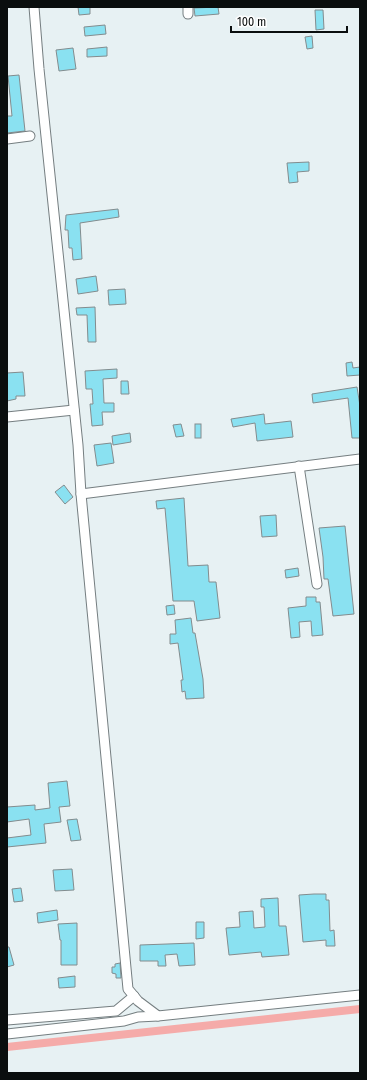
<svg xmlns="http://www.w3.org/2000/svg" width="367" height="1080" viewBox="0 0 367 1080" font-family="'Fira Sans Condensed',sans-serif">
<rect width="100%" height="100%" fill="#e7f1f3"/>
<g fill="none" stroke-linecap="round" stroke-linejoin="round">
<polyline stroke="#f5aba9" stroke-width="8" points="7,1047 360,1009"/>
</g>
<g fill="#8ae1f1" stroke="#838c8e">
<polygon points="78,7 90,7 90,14 79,15"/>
<polygon points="218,7 219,14 195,16 194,8"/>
<polygon points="315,10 323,10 324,29 316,30"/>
<polygon points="105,25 106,34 85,36 84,27"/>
<polygon points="312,36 313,48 307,49 305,37"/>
<polygon points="107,47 107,56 87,57 87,49"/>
<polygon points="73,48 76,69 59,71 56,50"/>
<polygon points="19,75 25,131 7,133 7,116 12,116 8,76"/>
<polygon points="309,162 309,171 297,172 298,182 289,183 287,163"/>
<polygon points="118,209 119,217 80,223 82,259 73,260 72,248 69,248 68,230 65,230 66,215"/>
<polygon points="96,276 98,291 78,294 76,279"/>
<polygon points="125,289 126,304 109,305 108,290"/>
<polygon points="95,307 96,342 88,342 87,315 77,315 76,308"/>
<polygon points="352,362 353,368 360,367 360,375 347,376 346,363"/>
<polygon points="117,369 117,378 103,379 104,403 114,403 114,412 102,412 103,425 92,426 90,404 93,404 92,389 86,389 85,371"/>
<polygon points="23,372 25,396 16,396 16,399 7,401 7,373"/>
<polygon points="121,381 128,381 129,394 121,394"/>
<polygon points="357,387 360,406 360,438 352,438 348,398 313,403 312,394"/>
<polygon points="264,414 265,424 291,421 293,437 257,441 255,423 233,427 231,419"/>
<polygon points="181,424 184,436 176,437 173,425"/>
<rect x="195" y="424" width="6" height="14"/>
<polygon points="130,433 131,442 113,445 112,436"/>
<polygon points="111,443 114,463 97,466 94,445"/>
<polygon points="64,485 73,497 65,504 55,492"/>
<polygon points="184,498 188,566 208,565 209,582 216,582 220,618 197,621 194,601 173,601 165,508 157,509 156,501"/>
<polygon points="276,515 277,536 262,537 260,516"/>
<polygon points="345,526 354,614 333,616 328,579 324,579 323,557 319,528"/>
<polygon points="298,568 299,576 286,578 285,570"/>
<polygon points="306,597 316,597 316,602 320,602 323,635 312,636 311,621 299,622 300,637 291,638 288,608 306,606"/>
<polygon points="174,605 175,614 167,615 166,606"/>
<polygon points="191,618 193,633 195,633 203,679 204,698 186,699 185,691 182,692 181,680 183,680 178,643 170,644 170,634 176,634 175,620"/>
<polygon points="67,781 70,806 59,807 61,822 44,824 46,843 7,847 7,838 31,835 29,819 7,822 7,807 35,805 35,810 50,808 48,783"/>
<polygon points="77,819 81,840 71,841 67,820"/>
<polygon points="72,869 74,890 55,891 53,870"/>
<polygon points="21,888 23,901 14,902 12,889"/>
<polygon points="314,894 326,894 326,900 329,900 330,931 334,930 335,946 326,946 326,940 303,942 299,895"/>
<polygon points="278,898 279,926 286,926 289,955 262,957 261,952 229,955 226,928 240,927 239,912 253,911 254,928 265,927 264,907 261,907 261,899"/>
<polygon points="57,910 58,920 38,923 37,913"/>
<polygon points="196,922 204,922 204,938 196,939"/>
<polygon points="77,923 77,965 61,965 61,940 60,940 58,924"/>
<polygon points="194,943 195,965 179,966 177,954 165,955 166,966 158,966 158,961 140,961 140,945"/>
<polygon points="7,947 9,947 14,965 7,967"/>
<polygon points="120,963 121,978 116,978 116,974 112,973 112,967 115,967 115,964"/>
<polygon points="75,976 75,987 59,988 58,978"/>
</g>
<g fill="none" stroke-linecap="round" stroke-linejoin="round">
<defs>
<g id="minor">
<polyline points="34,7 39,69 78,445 81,494 128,989 138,1001 158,1016 360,995"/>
<polyline points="188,7 188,14"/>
<polyline points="7,139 30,136"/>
<polyline points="7,417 74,410"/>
<polyline points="299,466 317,584"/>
<polyline points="81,494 360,459"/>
<polyline points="7,1020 116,1011 134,996"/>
<polyline points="7,1034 124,1021 138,1017 158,1016"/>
</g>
</defs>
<use href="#minor" stroke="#757e80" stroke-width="11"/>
<use href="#minor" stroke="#fff" stroke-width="9"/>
</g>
<rect width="367" height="1080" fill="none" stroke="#0a0e0e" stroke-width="16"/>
<path d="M231 26v6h116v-6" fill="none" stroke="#0a0e0e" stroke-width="2"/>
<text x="237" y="26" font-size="12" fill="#0a0e0e" stroke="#ffffff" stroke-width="3" paint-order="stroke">100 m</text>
</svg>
